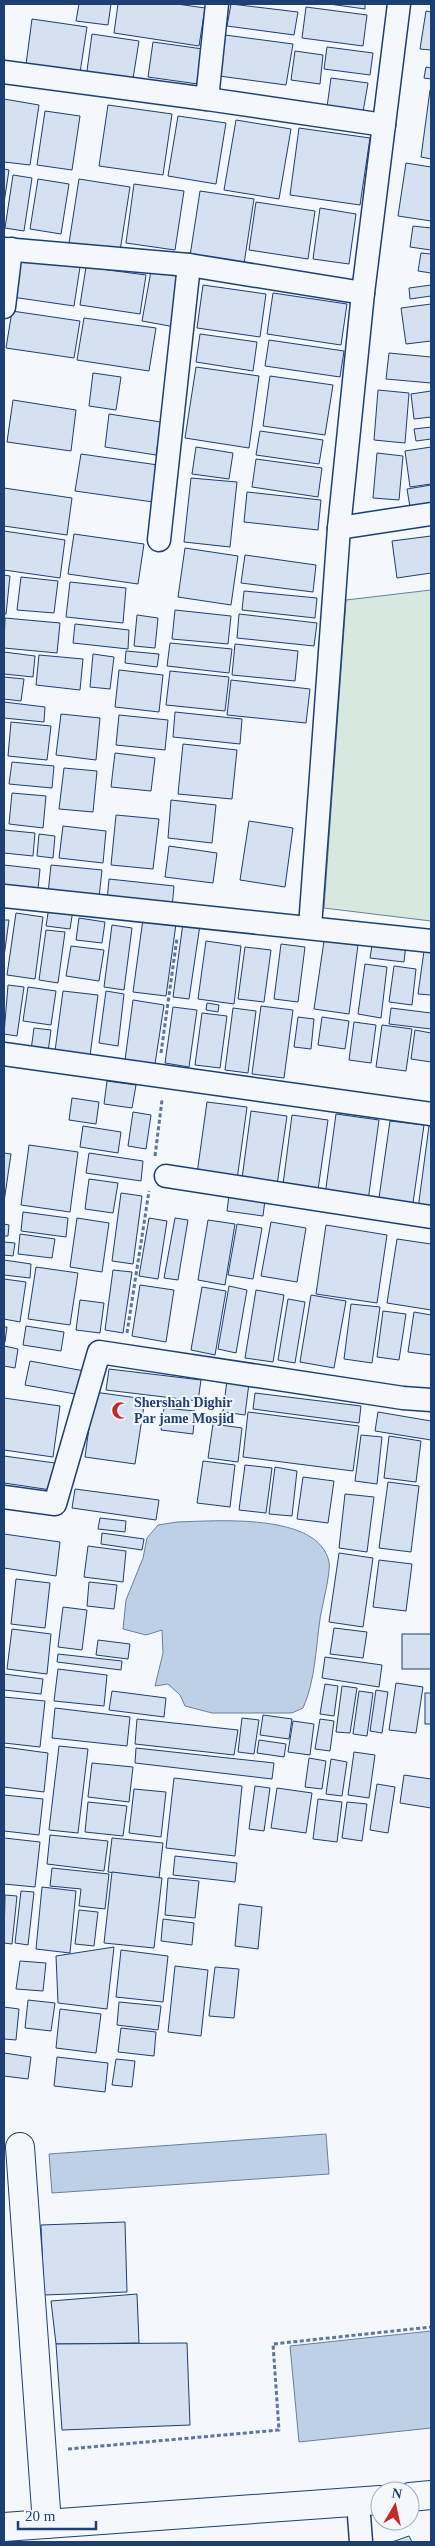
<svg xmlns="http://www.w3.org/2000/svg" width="435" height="2546" viewBox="0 0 435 2546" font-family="Georgia,serif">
<rect width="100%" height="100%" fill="#f4f7fb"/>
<polygon fill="#d7e8df" stroke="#687fa3" points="431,590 431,921 324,908 346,600"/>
<g fill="#bed0e5" stroke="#687fa3">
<path d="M177,1522C215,1521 319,1512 329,1562C331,1572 322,1606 320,1619C316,1647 315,1682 303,1708L292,1713H212L185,1706L180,1695L168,1684L155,1686L163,1653L162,1630L146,1635L123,1629L126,1600L143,1558L147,1538L158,1525Z"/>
<polygon points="326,2134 329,2174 52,2193 49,2154"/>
<polygon points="431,2331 431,2428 299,2442 290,2346"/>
</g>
<g fill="#d5e0f0" stroke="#1d3f73">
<polygon points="79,4 111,4 108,25 76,21"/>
<polygon points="118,4 177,4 205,8 199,46 114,33"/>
<polygon points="231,4 298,12 294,35 227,26"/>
<polygon points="329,4 365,4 365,9"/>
<polygon points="306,7 367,15 363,46 302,38"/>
<polygon points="426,11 431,12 431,50 420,49"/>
<polygon points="32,19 87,27 79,79 25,72"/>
<polygon points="92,34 139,41 132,85 86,78"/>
<polygon points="225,35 293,44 286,85 219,76"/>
<polygon points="153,42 203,49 198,84 148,77"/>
<polygon points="327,47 373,53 370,75 324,69"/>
<polygon points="295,51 323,55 320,84 291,80"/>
<polygon points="426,67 431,68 431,79 424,78"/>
<polygon points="331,78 368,83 363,112 327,107"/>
<polygon points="430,90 431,90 431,159 421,157"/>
<polygon points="4,99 39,105 30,165 4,162"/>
<polygon points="108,105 172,114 163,175 99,166"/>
<polygon points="45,111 80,116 72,170 37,165"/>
<polygon points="178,116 226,123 216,184 168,176"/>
<polygon points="236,120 291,129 279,199 224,190"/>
<polygon points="299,128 370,138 360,205 290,195"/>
<polygon points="406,163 431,167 431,221 398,216"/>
<polygon points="4,169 9,170 4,203"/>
<polygon points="13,175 32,178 24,231 5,228"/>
<polygon points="38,179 69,184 61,234 30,229"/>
<polygon points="79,179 130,187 120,251 69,243"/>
<polygon points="134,184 184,191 175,250 126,243"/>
<polygon points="200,191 254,199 244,264 190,256"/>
<polygon points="256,202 315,211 308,259 249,250"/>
<polygon points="320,208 356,214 349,264 313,259"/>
<polygon points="413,226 431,228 431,250 410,247"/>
<polygon points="421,253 431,254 431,273 418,271"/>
<polygon points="18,258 80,267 74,306 12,297"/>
<polygon points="86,267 146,275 140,314 80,305"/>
<polygon points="151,271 184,277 175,327 142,321"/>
<polygon points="203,285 266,294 260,337 197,328"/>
<polygon points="431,285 431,296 410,299 409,288"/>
<polygon points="273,293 347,304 341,345 267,334"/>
<polygon points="431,304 431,341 406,344 401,308"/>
<polygon points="12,311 80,321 74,358 6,348"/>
<polygon points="84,318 156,328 149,371 77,360"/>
<polygon points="200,334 257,342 253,371 196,362"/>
<polygon points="269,340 344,351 340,377 265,366"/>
<polygon points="389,353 431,357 431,383 386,379"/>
<polygon points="196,367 259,376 249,448 185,438"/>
<polygon points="93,373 121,377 116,410 89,406"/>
<polygon points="270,376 333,385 325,435 263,426"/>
<polygon points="378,390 409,393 405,443 374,440"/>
<polygon points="431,391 431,417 414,419 411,394"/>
<polygon points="13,400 76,410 71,451 7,442"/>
<polygon points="109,414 161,422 156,455 105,447"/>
<polygon points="431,427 431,439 416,441 414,429"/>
<polygon points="260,431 323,440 319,464 256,455"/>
<polygon points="196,447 233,453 229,479 192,474"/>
<polygon points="431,447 431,484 410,487 405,451"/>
<polygon points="377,453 403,456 399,500 373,498"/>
<polygon points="81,454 158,465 153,502 75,491"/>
<polygon points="256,459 322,468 318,497 252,487"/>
<polygon points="191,478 237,482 230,547 184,542"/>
<polygon points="431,485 431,509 411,513 407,489"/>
<polygon points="4,488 72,498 67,535 4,526"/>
<polygon points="247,492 321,500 318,530 244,522"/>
<polygon points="4,531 65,540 60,578 4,570"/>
<polygon points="74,534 144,544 138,584 68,574"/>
<polygon points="431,536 431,573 397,578 392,541"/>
<polygon points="185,548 238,556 231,605 178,597"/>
<polygon points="245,555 316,565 313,592 241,583"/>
<polygon points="4,575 10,576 6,614 4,614"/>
<polygon points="21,577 58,581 54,613 17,610"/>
<polygon points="70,582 126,588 123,623 66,617"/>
<polygon points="244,591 317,598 315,618 242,610"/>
<polygon points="175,610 231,616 228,644 172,639"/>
<polygon points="239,614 317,623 314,646 237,638"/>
<polygon points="137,615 158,618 155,648 134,646"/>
<polygon points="5,618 60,623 57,653 4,648"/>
<polygon points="75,624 129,630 128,649 73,643"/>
<polygon points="170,643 232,649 229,673 167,666"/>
<polygon points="235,644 298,651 295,681 232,675"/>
<polygon points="126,651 159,654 157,667 125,663"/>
<polygon points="4,652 35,656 33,677 4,674"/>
<polygon points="93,654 114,657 110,689 90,687"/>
<polygon points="39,655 83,659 80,690 36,685"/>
<polygon points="119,670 163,675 159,712 115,707"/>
<polygon points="170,671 229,677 225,711 166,705"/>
<polygon points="4,677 24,679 21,701 4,699"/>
<polygon points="231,680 310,689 306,723 227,715"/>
<polygon points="4,702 45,707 44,722 4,718"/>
<polygon points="175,712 242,719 240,744 173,737"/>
<polygon points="61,714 100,718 96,760 56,755"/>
<polygon points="119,715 168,720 165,750 116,745"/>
<polygon points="11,722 51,726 47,760 8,756"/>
<polygon points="183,744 237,750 232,799 178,794"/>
<polygon points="115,753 155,758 151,791 111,787"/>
<polygon points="12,762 54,766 52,788 9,784"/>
<polygon points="64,768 97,771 93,812 59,809"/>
<polygon points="12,793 46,796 43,828 9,824"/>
<polygon points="171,800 216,805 212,843 168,838"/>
<polygon points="116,815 159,819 153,869 111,865"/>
<polygon points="249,821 293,828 285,887 240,880"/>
<polygon points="63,826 106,831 103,863 59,858"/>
<polygon points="4,830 35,833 33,856 4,853"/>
<polygon points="39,834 55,836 53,858 37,856"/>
<polygon points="169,846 217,853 213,883 165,877"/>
<polygon points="4,865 40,869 38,889 4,886"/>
<polygon points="51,865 102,870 99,898 48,893"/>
<polygon points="109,879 174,886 172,908 107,901"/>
<polygon points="49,907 73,910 70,929 46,926"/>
<polygon points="16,913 43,917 35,979 7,975"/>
<polygon points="79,918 105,922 102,943 76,940"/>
<polygon points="143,919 176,924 166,996 133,992"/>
<polygon points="4,920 9,920 4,957"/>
<polygon points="183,923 200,925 189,999 173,997"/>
<polygon points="112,925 132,928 124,990 104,987"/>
<polygon points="46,930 65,932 58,983 39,980"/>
<polygon points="373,939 406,944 404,962 370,958"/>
<polygon points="206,941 241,946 234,1004 198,999"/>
<polygon points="324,941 358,945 349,1014 314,1009"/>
<polygon points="281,944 305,947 298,1002 274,999"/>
<polygon points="71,946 104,950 99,981 66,976"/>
<polygon points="245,947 271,950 264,1002 238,999"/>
<polygon points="424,951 431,952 431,995 418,994"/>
<polygon points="365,964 387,967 381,1018 358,1014"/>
<polygon points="394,966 416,969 412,1005 389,1002"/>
<polygon points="8,985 24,987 17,1036 4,1034"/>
<polygon points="28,987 56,991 51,1025 23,1021"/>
<polygon points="63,991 98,995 90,1056 55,1051"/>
<polygon points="106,991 124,994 118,1046 99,1043"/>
<polygon points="133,1000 164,1005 155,1064 125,1060"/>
<polygon points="207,1003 219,1005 218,1012 206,1010"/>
<polygon points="261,1006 293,1010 284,1078 252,1074"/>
<polygon points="173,1007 197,1010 189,1067 165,1063"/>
<polygon points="233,1008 256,1011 248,1073 225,1070"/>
<polygon points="391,1008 431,1013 431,1029 389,1024"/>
<polygon points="202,1013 227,1016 220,1068 195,1065"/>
<polygon points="298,1017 314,1019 311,1049 294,1047"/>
<polygon points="322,1017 349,1021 345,1049 318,1045"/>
<polygon points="354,1022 376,1025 371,1063 349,1060"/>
<polygon points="382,1025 412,1029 406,1071 376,1067"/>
<polygon points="34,1028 51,1030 48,1052 31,1050"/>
<polygon points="415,1030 431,1033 431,1062 411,1059"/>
<polygon points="107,1081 136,1085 132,1108 104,1104"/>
<polygon points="72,1098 99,1102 96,1124 69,1120"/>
<polygon points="207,1102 247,1107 236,1187 196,1181"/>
<polygon points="251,1111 287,1116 276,1192 241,1186"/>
<polygon points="133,1112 151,1115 146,1149 128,1146"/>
<polygon points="336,1114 379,1120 368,1201 325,1195"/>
<polygon points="292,1115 328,1120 317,1197 282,1192"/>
<polygon points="390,1121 424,1125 412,1210 378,1205"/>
<polygon points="83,1126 121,1132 118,1153 80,1147"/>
<polygon points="429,1126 431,1126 431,1211 418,1209"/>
<polygon points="29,1145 78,1152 70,1212 21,1205"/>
<polygon points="4,1153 11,1154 4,1202"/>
<polygon points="89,1153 143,1161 141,1181 86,1173"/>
<polygon points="89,1179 118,1183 113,1213 85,1209"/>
<polygon points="121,1193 142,1196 133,1264 112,1261"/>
<polygon points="229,1195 265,1200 263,1216 227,1211"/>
<polygon points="23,1212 68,1218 66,1237 21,1231"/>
<polygon points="77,1218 109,1223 102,1272 70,1267"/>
<polygon points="149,1218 167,1221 158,1279 139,1276"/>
<polygon points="175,1218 188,1220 178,1280 164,1278"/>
<polygon points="208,1220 235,1224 225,1285 198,1280"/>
<polygon points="271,1222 306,1228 297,1282 261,1276"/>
<polygon points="4,1224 9,1225 8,1236 4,1236"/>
<polygon points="237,1224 262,1228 253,1279 228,1275"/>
<polygon points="326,1225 387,1235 377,1303 316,1294"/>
<polygon points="20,1234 55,1239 52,1258 18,1254"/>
<polygon points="397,1239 431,1244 431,1310 387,1303"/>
<polygon points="4,1242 15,1243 13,1256 4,1255"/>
<polygon points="4,1260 31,1264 30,1278 4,1275"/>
<polygon points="36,1267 78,1273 70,1325 28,1319"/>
<polygon points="113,1270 132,1272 123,1333 105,1330"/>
<polygon points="4,1279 26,1282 20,1322 4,1319"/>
<polygon points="140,1285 174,1290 166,1342 132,1336"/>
<polygon points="229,1286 247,1290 236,1353 218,1349"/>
<polygon points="202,1287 226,1291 215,1355 191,1350"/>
<polygon points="256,1290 284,1295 273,1362 245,1358"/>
<polygon points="311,1295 346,1301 334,1368 300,1362"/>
<polygon points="288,1299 305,1302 295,1363 278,1360"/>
<polygon points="80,1300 104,1303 100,1333 76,1330"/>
<polygon points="351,1304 380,1307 372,1363 344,1359"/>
<polygon points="383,1311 406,1314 399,1360 377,1357"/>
<polygon points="414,1312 431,1315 431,1355 408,1352"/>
<polygon points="26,1326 64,1332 61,1351 23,1345"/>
<polygon points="4,1327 7,1327 5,1342 4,1342"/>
<polygon points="4,1346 18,1349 15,1368 4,1366"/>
<polygon points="30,1361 90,1372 86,1396 25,1385"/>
<polygon points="109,1369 201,1380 198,1401 106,1390"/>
<polygon points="227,1380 249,1383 245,1415 223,1412"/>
<polygon points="94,1392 145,1399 135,1464 85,1457"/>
<polygon points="255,1393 361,1406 359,1423 253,1409"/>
<polygon points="4,1398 60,1406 53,1457 4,1450"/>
<polygon points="164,1408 195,1411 193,1434 161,1430"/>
<polygon points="248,1412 359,1426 353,1471 243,1457"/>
<polygon points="378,1412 431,1421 431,1440 375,1431"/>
<polygon points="213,1424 242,1428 238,1462 208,1458"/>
<polygon points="361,1435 382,1437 377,1484 355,1481"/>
<polygon points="389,1436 421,1441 416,1482 384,1478"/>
<polygon points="4,1456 55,1463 51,1490 4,1483"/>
<polygon points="203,1461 235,1465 230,1507 197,1503"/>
<polygon points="245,1465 272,1468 266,1513 239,1510"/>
<polygon points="275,1467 297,1471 292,1516 269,1514"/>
<polygon points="303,1477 334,1481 328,1523 297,1519"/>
<polygon points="388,1482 419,1486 411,1552 379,1548"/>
<polygon points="75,1489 159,1500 156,1520 72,1508"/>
<polygon points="345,1494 374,1497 367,1552 339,1548"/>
<polygon points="100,1518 126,1521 125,1532 98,1529"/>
<polygon points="102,1533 144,1539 142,1550 101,1544"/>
<polygon points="4,1534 60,1542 56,1576 4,1568"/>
<polygon points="88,1546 126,1551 123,1582 84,1577"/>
<polygon points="339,1553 373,1558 363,1627 329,1622"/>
<polygon points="379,1560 412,1564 406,1611 373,1607"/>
<polygon points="16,1579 50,1583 45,1628 11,1624"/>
<polygon points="89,1582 117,1585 114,1609 87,1606"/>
<polygon points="63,1607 87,1610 82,1650 58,1647"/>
<polygon points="334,1628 367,1632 363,1658 330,1654"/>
<polygon points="12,1629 51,1634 47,1674 7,1669"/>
<rect x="402" y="1634" width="29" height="35"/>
<polygon points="98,1640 130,1644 128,1659 96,1655"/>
<polygon points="58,1654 122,1661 121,1670 57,1662"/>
<polygon points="325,1657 382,1665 379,1687 322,1678"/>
<polygon points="58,1669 107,1675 104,1706 54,1701"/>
<polygon points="4,1674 43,1679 41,1694 4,1690"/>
<polygon points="396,1683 423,1687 416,1733 389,1730"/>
<polygon points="325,1684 338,1686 334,1716 320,1714"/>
<polygon points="342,1686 357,1688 350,1733 336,1732"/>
<polygon points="376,1690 388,1692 382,1733 370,1731"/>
<polygon points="112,1691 166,1698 164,1717 109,1710"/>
<polygon points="359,1691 373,1693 367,1736 353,1734"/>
<rect x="425" y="1693" width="6" height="31"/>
<polygon points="4,1697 45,1701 40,1747 4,1743"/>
<polygon points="55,1708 130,1717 127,1746 52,1738"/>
<polygon points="263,1715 292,1719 289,1739 260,1735"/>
<polygon points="242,1718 259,1720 254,1754 238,1752"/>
<polygon points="137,1719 238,1730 234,1755 135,1744"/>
<polygon points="320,1719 334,1721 330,1751 315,1749"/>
<polygon points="293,1721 314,1724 310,1755 288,1752"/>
<polygon points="259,1740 286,1744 284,1757 257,1753"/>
<polygon points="59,1746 88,1749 78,1833 49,1830"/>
<polygon points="4,1747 48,1753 44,1792 4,1787"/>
<polygon points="136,1748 274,1763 272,1779 135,1763"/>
<polygon points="354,1752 375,1755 369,1798 348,1795"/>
<polygon points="309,1758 326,1761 322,1789 305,1787"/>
<polygon points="331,1759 347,1762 342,1796 326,1794"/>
<polygon points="92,1763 133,1767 129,1802 88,1797"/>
<polygon points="404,1775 431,1779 431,1808 400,1803"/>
<polygon points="174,1778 242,1786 235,1856 166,1848"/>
<polygon points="377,1784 395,1787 388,1833 370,1830"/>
<polygon points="255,1786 270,1788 264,1831 249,1829"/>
<polygon points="277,1788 312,1793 306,1833 271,1828"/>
<polygon points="134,1789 166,1792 161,1837 129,1833"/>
<polygon points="4,1795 43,1799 39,1835 4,1831"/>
<polygon points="318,1799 342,1802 337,1842 313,1839"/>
<polygon points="88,1802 127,1806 123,1836 85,1832"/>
<polygon points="347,1802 367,1804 362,1841 342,1838"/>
<polygon points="50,1835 108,1841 104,1871 47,1864"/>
<polygon points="4,1838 40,1842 35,1887 4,1884"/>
<polygon points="112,1838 163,1843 159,1878 108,1872"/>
<polygon points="175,1856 237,1863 235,1882 173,1875"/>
<polygon points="52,1868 109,1874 105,1909 79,1906 81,1889 50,1886"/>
<polygon points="112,1872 162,1878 154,1948 104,1943"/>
<polygon points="168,1878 199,1881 195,1918 165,1915"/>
<polygon points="42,1887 76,1891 70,1953 36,1949"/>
<polygon points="21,1891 34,1892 28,1945 15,1943"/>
<polygon points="5,1895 17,1896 12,1944 4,1943"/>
<polygon points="239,1904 262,1907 258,1949 235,1946"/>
<polygon points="79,1910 98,1912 94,1946 75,1944"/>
<polygon points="163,1919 194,1923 192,1945 161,1941"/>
<polygon points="114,1947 107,2009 58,2003 56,1956"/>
<polygon points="121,1950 168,1956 163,2002 116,1997"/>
<polygon points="20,1961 46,1963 43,1991 16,1989"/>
<polygon points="175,1966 208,1970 201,2036 168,2032"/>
<polygon points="215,1967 239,1969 234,2018 209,2016"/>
<polygon points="28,2000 55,2003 51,2031 25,2028"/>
<polygon points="119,2002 161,2006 158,2030 117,2025"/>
<polygon points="4,2007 19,2009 16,2040 4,2039"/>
<polygon points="60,2009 101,2014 96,2053 56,2048"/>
<polygon points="121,2028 156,2032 154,2056 118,2052"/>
<polygon points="4,2053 31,2057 28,2079 4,2076"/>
<polygon points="57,2057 108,2063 105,2092 54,2086"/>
<polygon points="116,2059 135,2061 132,2087 112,2085"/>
<polygon points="125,2222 127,2292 44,2295 41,2225"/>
<polygon points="137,2294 139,2343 56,2344 51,2301"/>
<polygon points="187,2343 190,2425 62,2430 56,2344"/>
<polygon points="409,2536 412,2542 392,2542"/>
</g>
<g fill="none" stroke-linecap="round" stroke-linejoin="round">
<defs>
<g id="street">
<polyline points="4,72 207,99 217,4"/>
<polyline points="207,99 384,125"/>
<polyline points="4,249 189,265 363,293"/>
<polyline points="4,307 11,249"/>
<polyline points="339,528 431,514"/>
<polyline points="159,540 189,265"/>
<polyline points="4,896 431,941"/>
<polyline points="310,927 339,528 363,293 399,4"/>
<polyline points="4,1054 431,1114"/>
<polyline points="166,1176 431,1217"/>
<polyline points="4,1497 55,1504 99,1352 403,1398 431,1400"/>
<polyline points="358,2502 361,2542"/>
</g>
<g id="secondary">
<polyline points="20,2147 47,2524"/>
<polyline points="410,2497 431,2495"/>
<polyline points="4,2527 380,2500"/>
</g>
</defs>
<use href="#street" stroke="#1d3f73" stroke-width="25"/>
<use href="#secondary" stroke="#1d3f73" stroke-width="30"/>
<g stroke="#5e769c" stroke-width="3" stroke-dasharray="4 2.5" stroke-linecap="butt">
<polyline points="161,1053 177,938"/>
<polyline points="155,1156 162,1100"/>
<polyline points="127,1333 149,1191"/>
<polyline points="68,2449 279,2430 273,2344 431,2327"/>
</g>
<use href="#street" stroke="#f4f7fb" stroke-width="22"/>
<use href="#secondary" stroke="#f4f7fb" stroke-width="28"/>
</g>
<defs>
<symbol id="mosque-bare" viewBox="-9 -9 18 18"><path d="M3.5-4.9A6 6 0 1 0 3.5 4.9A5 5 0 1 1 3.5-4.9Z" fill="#c62828" stroke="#f4f7fb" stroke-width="2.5" paint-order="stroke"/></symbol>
</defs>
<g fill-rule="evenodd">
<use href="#mosque-bare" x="108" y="1398" width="25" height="25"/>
</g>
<g text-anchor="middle" stroke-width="4" stroke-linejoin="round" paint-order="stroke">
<g font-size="14" font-weight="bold" fill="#1d3f73" stroke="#f4f7fb" text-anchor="start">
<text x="134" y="1407">Shershah Dighir<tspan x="134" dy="16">Par jame Mosjid</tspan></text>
</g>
</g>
<rect width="435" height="2546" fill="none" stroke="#1d3f73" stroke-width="10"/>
<g transform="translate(395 2506) rotate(9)"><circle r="24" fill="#f4f7fb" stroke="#9eadc5"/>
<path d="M0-4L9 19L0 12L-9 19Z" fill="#c62828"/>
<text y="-8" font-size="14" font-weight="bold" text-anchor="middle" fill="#1d3f73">N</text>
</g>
<path d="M18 2521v8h78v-8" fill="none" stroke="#1d3f73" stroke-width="2.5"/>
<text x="25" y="2521" font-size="15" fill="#1d3f73" stroke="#f4f7fb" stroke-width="4" paint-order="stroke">20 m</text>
</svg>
